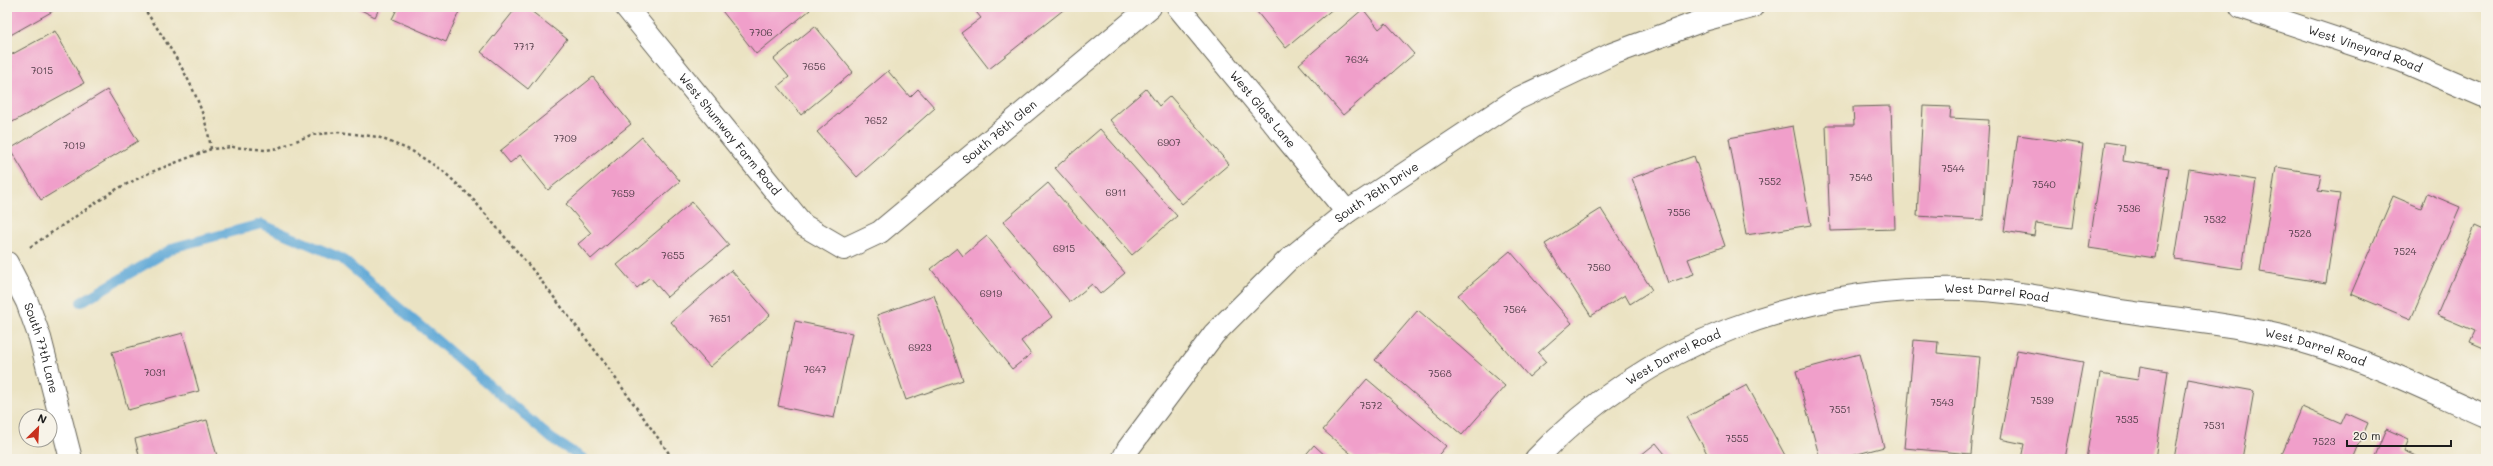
<svg xmlns="http://www.w3.org/2000/svg" width="2493" height="466" viewBox="0 0 2493 466" font-family="Mali,sans-serif">
<rect width="100%" height="100%" fill="#f7f3e8"/>
<filter id="ink" filterUnits="userSpaceOnUse"><feTurbulence type="fractalNoise" baseFrequency=".025" numOctaves="2"/><feDisplacementMap in="SourceGraphic" scale="8" xChannelSelector="R" yChannelSelector="G"/><feConvolveMatrix kernelMatrix="1 2 1 2 8 2 1 2 1" color-interpolation-filters="sRGB"/></filter>
<filter id="wash" filterUnits="userSpaceOnUse"><feTurbulence type="fractalNoise" baseFrequency=".012" numOctaves="4" result="noise"/><feDisplacementMap in="SourceGraphic" scale="16" xChannelSelector="R" yChannelSelector="G"/><feGaussianBlur stdDeviation="0.9" result="paint"/><feColorMatrix in="noise" values="0 0 0 0 0 0 0 0 0 0 0 0 0 0 0 0 0 1.4 0 .05"/><feComposite in="paint" operator="in"/></filter>
<g filter="url(#wash)">
<rect width="100%" height="100%" fill="#ebe3c3"/>
<g fill="none" stroke-linecap="round" stroke-linejoin="round">
<polyline stroke="#60a9d7" stroke-width="10" points="81,302 175,247 261,224 341,258 552,439 584,459"/>
</g>
<g id="blocks">
<g fill="#f09fca">
<polygon points="7,7 51,7 53,11 7,37"/>
<polygon points="355,7 380,7 375,17"/>
<polygon points="398,7 461,7 446,42 392,19"/>
<polygon points="517,7 526,7 567,39 528,89 481,52"/>
<polygon points="719,7 808,7 810,10 756,54"/>
<polygon points="972,7 1067,7 989,69 961,33 981,18"/>
<polygon points="1253,7 1335,7 1286,48"/>
<polygon points="1363,9 1379,29 1386,23 1414,54 1343,115 1299,64"/>
<polygon points="815,26 853,72 801,115 778,86 789,77 774,59"/>
<polygon points="55,31 84,83 7,125 7,57"/>
<polygon points="888,71 910,97 918,89 935,108 857,177 817,132"/>
<polygon points="593,77 631,124 548,190 520,155 510,163 500,151"/>
<polygon points="1146,89 1159,106 1170,96 1229,164 1182,204 1110,120"/>
<polygon points="107,90 138,141 41,200 10,149"/>
<polygon points="1891,106 1895,229 1830,231 1826,125 1854,125 1853,107"/>
<polygon points="1923,106 1951,107 1950,118 1989,120 1983,220 1917,216"/>
<polygon points="1793,126 1811,225 1746,235 1729,138"/>
<polygon points="1100,129 1177,216 1132,255 1055,168"/>
<polygon points="2018,135 2083,144 2072,228 2036,223 2034,236 2004,231"/>
<polygon points="642,137 680,181 591,259 578,244 591,233 566,204"/>
<polygon points="2105,142 2125,145 2123,161 2169,168 2155,258 2089,248"/>
<polygon points="1694,156 1725,246 1688,259 1694,274 1668,283 1632,178"/>
<polygon points="2276,167 2321,174 2318,191 2340,194 2326,283 2260,272"/>
<polygon points="2189,169 2256,180 2242,269 2175,259"/>
<polygon points="1048,183 1125,273 1100,294 1092,284 1070,302 1003,222"/>
<polygon points="2427,193 2460,207 2411,319 2351,294 2393,196 2421,208"/>
<polygon points="692,202 729,245 667,297 650,277 637,288 617,265"/>
<polygon points="1601,209 1652,290 1630,304 1625,295 1591,316 1545,244"/>
<polygon points="2475,226 2486,231 2486,349 2470,342 2475,331 2437,315"/>
<polygon points="987,236 1052,317 1021,341 1031,354 1012,369 931,269 957,248 963,256"/>
<polygon points="1510,251 1572,323 1538,353 1546,362 1529,377 1458,295"/>
<polygon points="731,270 770,315 710,367 671,322"/>
<polygon points="934,295 963,380 906,400 877,315"/>
<polygon points="1418,310 1505,386 1462,435 1375,360"/>
<polygon points="795,321 852,333 834,418 778,406"/>
<polygon points="183,333 199,391 128,410 112,352"/>
<polygon points="1914,340 1938,342 1937,353 1980,357 1971,454 1904,448"/>
<polygon points="2017,350 2083,362 2065,459 2021,459 2024,444 2000,439"/>
<polygon points="1859,354 1884,447 1839,459 1820,459 1796,371"/>
<polygon points="2140,366 2168,371 2155,459 2086,459 2100,374 2138,380"/>
<polygon points="1367,379 1446,446 1435,459 1357,459 1323,430"/>
<polygon points="2188,379 2254,391 2242,459 2174,459"/>
<polygon points="1747,385 1787,459 1710,459 1687,417"/>
<polygon points="2302,407 2341,424 2346,413 2368,423 2353,459 2280,459"/>
<polygon points="207,420 217,456 213,457 214,459 140,459 135,439"/>
<polygon points="2386,429 2409,439 2404,451 2423,459 2374,459"/>
<polygon points="1656,443 1669,459 1636,459"/>
<polygon points="1314,445 1329,459 1302,459"/>
</g>
</g>
</g>
<g filter="url(#ink)">
<use href="#blocks" fill-opacity="0" stroke="#646256" stroke-width="1"/>
<g fill="none" stroke-linecap="round" stroke-linejoin="round">
<defs>
<g id="minor">
<path id="s1" d="M626,7L803,225L844,249L880,232L1150,7"/>
<path id="s2" d="M1178,7L1347,212"/>
<path id="s3" d="M2241,7L2400,60L2486,97"/>
<path id="s4" d="M7,263L27,302L40,338L71,459"/>
<path id="s5" d="M1123,459L1128,449L1214,334L1287,261L1347,212L1517,99L1612,54L1704,20L1752,7"/>
<path id="s6" d="M1536,459C1646,342 1805,285 1964,289C2014,290 2066,302 2115,310C2180,320 2248,325 2311,344C2372,362 2429,391 2486,416"/>
</g>
</defs>
<use href="#minor" stroke="#646256" stroke-width="24"/>
<g stroke="#646256" stroke-width="2.5" stroke-dasharray="3 3" stroke-linecap="butt">
<path d="M143,7C173,52 203,94 211,149"/>
<polyline points="30,247 115,190 149,173 211,149 233,147 266,150 278,148 311,135 339,132 378,137 412,151 443,171 471,197 532,269 604,362 673,459"/>
</g>
<use href="#minor" stroke="#fff" stroke-width="22"/>
</g>
</g>
<g text-anchor="middle" stroke-width="3" stroke-linejoin="round" paint-order="stroke">
<g font-size="10" fill="#513d48">
<text x="761" y="36">7706</text>
<text x="524" y="50">7717</text>
<text x="1357" y="63">7634</text>
<text x="814" y="70">7656</text>
<text x="42" y="74">7015</text>
<text x="876" y="124">7652</text>
<text x="565" y="142">7709</text>
<text x="1169" y="146">6907</text>
<text x="74" y="149">7019</text>
<text x="1953" y="172">7544</text>
<text x="1861" y="181">7548</text>
<text x="1770" y="185">7552</text>
<text x="2044" y="188">7540</text>
<text x="1116" y="196">6911</text>
<text x="623" y="197">7659</text>
<text x="2129" y="212">7536</text>
<text x="1679" y="216">7556</text>
<text x="2215" y="223">7532</text>
<text x="2300" y="237">7528</text>
<text x="1064" y="252">6915</text>
<text x="2405" y="255">7524</text>
<text x="673" y="259">7655</text>
<text x="1599" y="271">7560</text>
<text x="991" y="297">6919</text>
<text x="1515" y="313">7564</text>
<text x="720" y="322">7651</text>
<text x="920" y="351">6923</text>
<text x="815" y="373">7647</text>
<text x="155" y="376">7031</text>
<text x="1440" y="377">7568</text>
<text x="2042" y="404">7539</text>
<text x="1942" y="406">7543</text>
<text x="1371" y="409">7572</text>
<text x="1840" y="413">7551</text>
<text x="2127" y="423">7535</text>
<text x="2214" y="429">7531</text>
<text x="1737" y="442">7555</text>
<text x="2324" y="445">7523</text>
</g>
<g font-size="12" fill="#1c1c1c" stroke="#f7f3e8">
<text dy="4" stroke="none"><textPath href="#s3" startOffset="131">West Vineyard Road</textPath></text>
<text dy="4" stroke="none"><textPath href="#s2" startOffset="133">West Glass Lane</textPath></text>
<text dy="4" stroke="none"><textPath href="#s1" startOffset="524">South 76th Glen</textPath></text>
<text dy="4" stroke="none"><textPath href="#s1" startOffset="164">West Shumway Farm Road</textPath></text>
<text dy="4" stroke="none"><textPath href="#s5" startOffset="371">South 76th Drive</textPath></text>
<text dy="4" stroke="none"><textPath href="#s6" startOffset="507">West Darrel Road</textPath></text>
<text dy="4" stroke="none"><textPath href="#s4" startOffset="92">South 77th Lane</textPath></text>
<text dy="4" stroke="none"><textPath href="#s6" startOffset="831">West Darrel Road</textPath></text>
<text dy="4" stroke="none"><textPath href="#s6" startOffset="172">West Darrel Road</textPath></text>
</g>
</g>
<rect width="2493" height="466" fill="none" stroke="#f7f3e8" stroke-width="24"/>
<g transform="translate(38 428) rotate(24)"><circle r="19" fill="#f7f3e8" stroke="#9f9d96"/>
<path d="M0-3L7 15L0 10L-7 15Z" fill="#c8321e"/>
<text y="-6" font-size="11" font-weight="bold" text-anchor="middle" fill="#1c1c1c">N</text>
</g>
<path d="M2347 440v6h104v-6" fill="none" stroke="#1c1c1c" stroke-width="2"/>
<text x="2353" y="440" font-size="12" fill="#1c1c1c" stroke="#f7f3e8" stroke-width="3" paint-order="stroke">20 m</text>
</svg>
